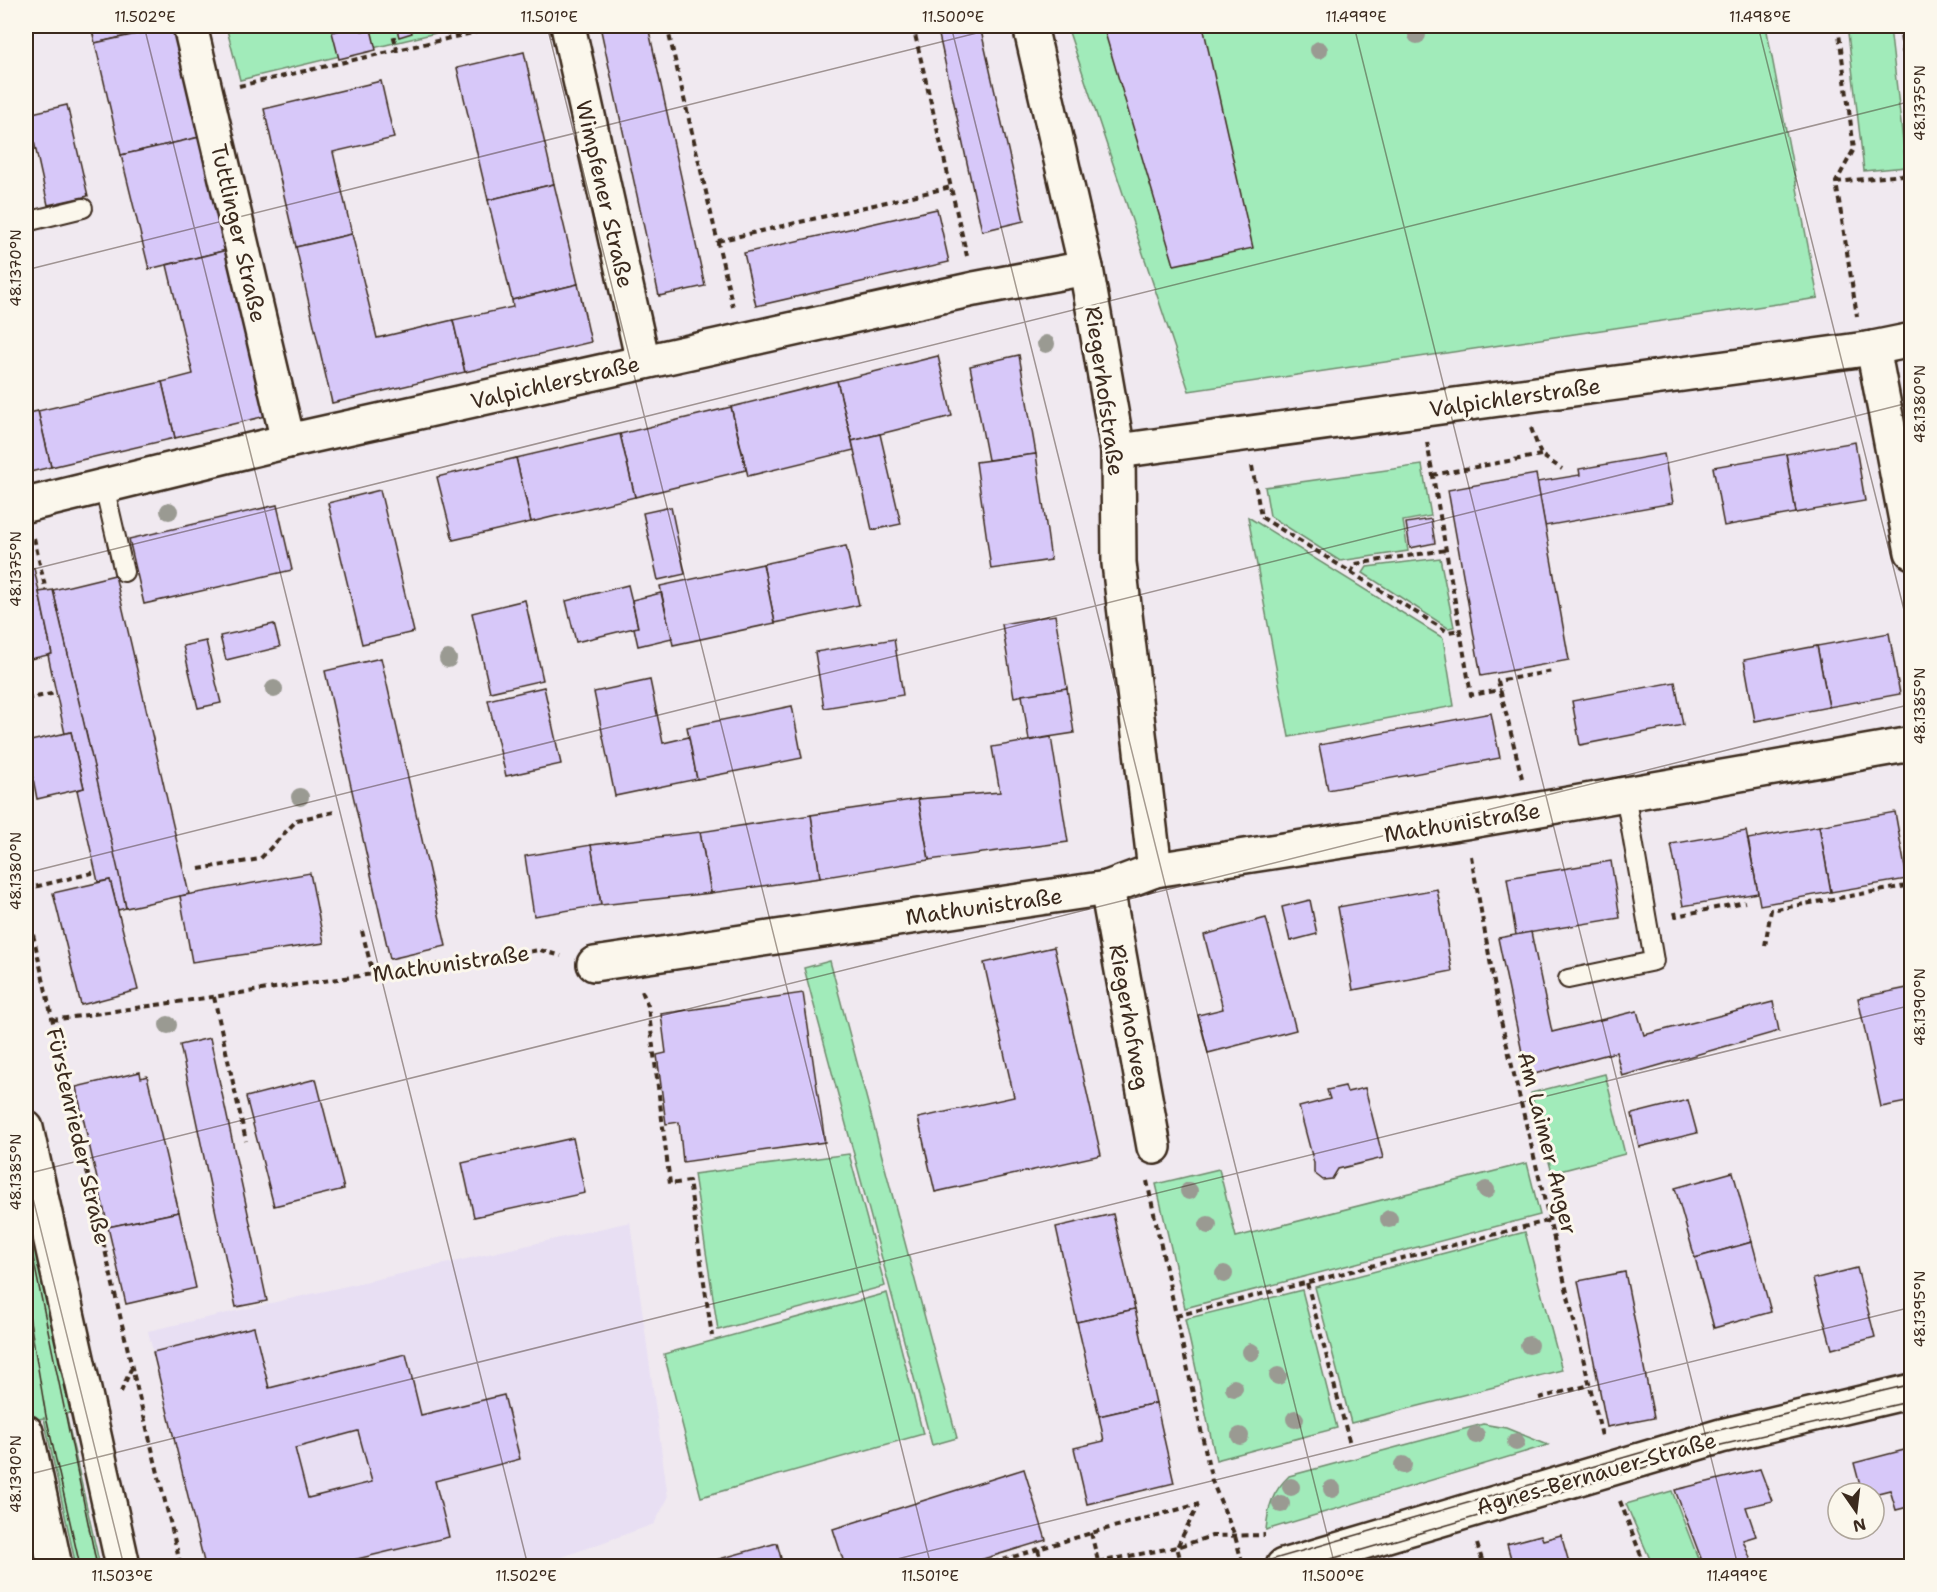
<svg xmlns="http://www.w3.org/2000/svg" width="1937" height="1592" viewBox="0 0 1937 1592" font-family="'Shantell Sans',sans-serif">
<rect width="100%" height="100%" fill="#f0e9f0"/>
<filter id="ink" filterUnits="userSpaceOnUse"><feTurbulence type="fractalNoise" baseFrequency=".0167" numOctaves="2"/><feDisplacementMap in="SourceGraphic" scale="12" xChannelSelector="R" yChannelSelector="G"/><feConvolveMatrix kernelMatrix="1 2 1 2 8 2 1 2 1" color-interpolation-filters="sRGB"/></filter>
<g filter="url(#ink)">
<polygon fill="#e8dff3" points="630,1222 668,1498 654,1524 537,1566 205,1566 148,1331"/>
<g fill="#a1ebba" stroke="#6e8a6c" stroke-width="1.5">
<polygon points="226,26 465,26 240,80"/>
<polygon points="1067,26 1766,26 1818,298 1189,391"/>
<polygon points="1890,28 1906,167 1864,171 1848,33"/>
<polygon points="1422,465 1431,516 1403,521 1408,551 1340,561 1270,516 1265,487"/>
<polygon points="1248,517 1443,638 1454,706 1289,737"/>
<polygon points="1440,558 1454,627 1448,628 1363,573 1367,567"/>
<polygon points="830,961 957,1438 932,1445 804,968"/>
<polygon points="1605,1074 1625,1154 1552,1173 1531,1093"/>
<polygon points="849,1154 885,1286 718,1330 694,1174"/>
<polygon points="1527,1163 1540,1215 1185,1308 1156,1184 1219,1169 1236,1237"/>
<polygon points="26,1178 77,1411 66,1414 100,1566 76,1566 44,1418 34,1420 26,1372"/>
<polygon points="1525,1232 1562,1370 1351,1423 1315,1287"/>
<polygon points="1302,1290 1337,1428 1216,1460 1185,1319"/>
<polygon points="887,1293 923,1434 701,1497 664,1354"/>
<path d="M1483,1424L1506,1428L1548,1445L1266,1530C1268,1507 1272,1492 1289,1476Z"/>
<polygon points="1672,1491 1701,1566 1653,1566 1626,1504"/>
</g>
<g fill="#d7c8f9" stroke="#3b2a1e" stroke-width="1.5" fill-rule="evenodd">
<polygon points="91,26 170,26 95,43"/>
<polygon points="174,26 200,137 121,155 95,43"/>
<polygon points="359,26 362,31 371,29 376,50 339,59 332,32"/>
<polygon points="396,26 410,26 412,33 399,37"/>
<polygon points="600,26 648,26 705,286 659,296"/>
<polygon points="937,26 980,26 1024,221 982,231"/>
<polygon points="1103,26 1203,26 1253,248 1174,265"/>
<polygon points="524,52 554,184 488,200 457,68"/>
<polygon points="381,81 394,138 333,152 352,234 296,247 264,109"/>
<polygon points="67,105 88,196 48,205 28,114"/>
<polygon points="200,137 227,250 149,269 121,155"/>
<polygon points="554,184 578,284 512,300 488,200"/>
<polygon points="937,209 949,262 756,306 744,253"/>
<polygon points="352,234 377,338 453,320 465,372 332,403 296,247"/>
<polygon points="227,250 266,416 175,438 162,382 193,374 167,265"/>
<polygon points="26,271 31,296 26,297"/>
<polygon points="578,284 591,342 465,372 453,320 513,307 512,300"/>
<polygon points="1019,355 1036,454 988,460 970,366"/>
<polygon points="938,356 952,416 852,441 837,381"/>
<polygon points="837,381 854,450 748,476 731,407"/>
<polygon points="162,382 175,438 51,467 38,411"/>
<polygon points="26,399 29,413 38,411 51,467 26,473"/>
<polygon points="731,407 746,470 635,497 620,434"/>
<polygon points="620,434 635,497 531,522 516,458"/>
<polygon points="880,434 901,524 872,530 852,441"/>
<polygon points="1855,442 1865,501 1796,513 1786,454"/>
<polygon points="1036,454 1051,560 991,569 976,462"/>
<polygon points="1664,454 1673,503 1545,526 1537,482 1580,475 1579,469"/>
<polygon points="1786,454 1796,513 1724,526 1713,467"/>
<polygon points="516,458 531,522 453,540 437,477"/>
<polygon points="1536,474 1569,660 1481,676 1448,490"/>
<polygon points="380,490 414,632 362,644 328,503"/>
<polygon points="277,505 292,570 144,604 129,539"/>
<polygon points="671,507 685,574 658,580 643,513"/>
<polygon points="1431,519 1435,543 1410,548 1406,523"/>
<polygon points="846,546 859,605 775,623 763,564"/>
<polygon points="763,564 775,623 673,645 660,586"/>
<polygon points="34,568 52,654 26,660 26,570"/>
<polygon points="115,575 189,894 126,908 53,590"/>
<polygon points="628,585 638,627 576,642 566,601"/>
<polygon points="53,590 118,870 126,908 118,910 110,880 98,882 77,790 84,788 71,732 65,734 48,655 52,654 39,592"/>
<polygon points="661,593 672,638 638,646 634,628 638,627 632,600"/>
<polygon points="525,600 543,680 490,692 472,613"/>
<polygon points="1055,615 1067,688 1014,697 1002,624"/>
<polygon points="274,624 280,647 226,660 220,636"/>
<polygon points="1889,633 1900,694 1829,707 1817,646"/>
<polygon points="894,639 903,695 824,708 815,652"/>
<polygon points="206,641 221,703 198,708 183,646"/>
<polygon points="1817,646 1829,707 1755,721 1744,660"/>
<polygon points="381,658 446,946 390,959 325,671"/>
<polygon points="650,680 663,743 689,737 697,779 615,796 594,692"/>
<polygon points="1675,682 1683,725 1580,745 1572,701"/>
<polygon points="544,687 561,764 506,776 488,700"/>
<polygon points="1067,688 1074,733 1029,740 1022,695"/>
<polygon points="792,706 802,758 697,779 687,727"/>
<polygon points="1491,713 1500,758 1328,790 1319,745"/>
<polygon points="71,732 84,788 37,799 26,742"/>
<polygon points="1051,737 1068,842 929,860 918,799 1000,792 992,747"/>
<polygon points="918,799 929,860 820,878 811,815"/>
<polygon points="1895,812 1907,879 1831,892 1819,826"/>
<polygon points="811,815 820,878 711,893 700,832"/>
<polygon points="1819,826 1831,892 1760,905 1748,839"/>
<polygon points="1746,831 1758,893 1683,906 1671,844"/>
<polygon points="700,832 711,893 601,905 591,845"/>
<polygon points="591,845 601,905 534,916 525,856"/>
<polygon points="1611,861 1620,918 1516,935 1507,878"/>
<polygon points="310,873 324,943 192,962 180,896"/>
<polygon points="110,880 138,990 81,1005 53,893"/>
<polygon points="1437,889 1452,971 1353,990 1338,907"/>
<polygon points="1310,900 1317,934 1290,941 1282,907"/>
<polygon points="1266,918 1296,1030 1208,1053 1198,1015 1223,1009 1204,935"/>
<polygon points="1531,932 1552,1032 1637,1011 1644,1035 1773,1002 1779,1031 1622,1076 1616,1052 1527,1076 1498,938"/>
<polygon points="1054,947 1101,1155 935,1192 918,1118 1014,1097 984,963"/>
<polygon points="1912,987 1912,1101 1881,1107 1858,998"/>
<polygon points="803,993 825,1142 683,1162 679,1122 666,1124 657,1055 666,1053 661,1014"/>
<polygon points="210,1038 267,1301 236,1307 180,1045"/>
<polygon points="140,1072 141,1078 147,1076 179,1212 108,1227 76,1087"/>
<polygon points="316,1079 344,1189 274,1206 246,1097"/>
<polygon points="1345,1086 1347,1092 1365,1088 1383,1158 1338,1169 1332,1179 1323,1180 1314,1173 1314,1163 1299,1107 1330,1099 1327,1090"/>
<polygon points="1688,1100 1697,1133 1639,1147 1632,1114"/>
<polygon points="573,1138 585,1193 474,1217 462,1163"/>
<polygon points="1733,1172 1752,1242 1695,1258 1675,1188"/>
<polygon points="179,1212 196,1288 126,1304 108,1227"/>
<polygon points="1113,1214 1135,1309 1077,1322 1056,1227"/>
<polygon points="1752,1242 1771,1312 1714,1328 1695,1258"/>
<polygon points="1857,1268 1875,1337 1832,1349 1813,1279"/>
<polygon points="1625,1272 1654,1418 1607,1427 1578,1281"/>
<polygon points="1135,1309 1156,1403 1099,1416 1077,1322"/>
<path d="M254,1327L269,1388L406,1354L421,1415L504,1395L520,1459L435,1481L449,1537L328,1566H205L153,1352ZM358,1431L372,1482L308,1498L295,1448Z"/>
<polygon points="1156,1403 1174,1483 1087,1504 1074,1448 1104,1441 1099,1416"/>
<polygon points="1912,1448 1912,1506 1896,1510 1890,1490 1874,1494 1862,1493 1854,1463"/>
<polygon points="1024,1469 1046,1540 960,1566 845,1566 833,1529"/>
<polygon points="1760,1469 1772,1501 1746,1507 1756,1536 1743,1540 1753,1566 1704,1566 1675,1490"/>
<polygon points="1541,1535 1543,1540 1561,1535 1570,1566 1513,1566 1507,1544"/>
<polygon points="777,1543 783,1566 694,1566"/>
</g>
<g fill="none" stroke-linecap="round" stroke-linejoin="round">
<defs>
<g id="lane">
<polyline points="26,222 83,208"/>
<polyline points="104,486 124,572"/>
<polyline points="1568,979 1654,961 1625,794"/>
</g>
<g id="street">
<polyline points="190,26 288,441"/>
<polyline points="568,26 643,362"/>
<polyline points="1030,26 1086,268 1118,451 1119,563 1155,870"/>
<polyline points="1873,348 1912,552"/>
<polyline points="1118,451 1873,348 1912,340"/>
<polyline points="26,505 288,441 974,289 1086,268"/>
<polyline points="1107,888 1154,1147"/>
<polyline points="594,964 1107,888 1155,870 1465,822 1912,744"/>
</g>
<g id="secondary">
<polyline points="26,1128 123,1566"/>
<polyline points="26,1432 55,1566"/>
<polyline points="1283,1566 1721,1436 1912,1391"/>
</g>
</defs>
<use href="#lane" stroke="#3b2a1e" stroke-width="22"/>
<use href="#street" stroke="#3b2a1e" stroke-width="38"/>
<use href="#secondary" stroke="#3b2a1e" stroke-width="38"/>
<g stroke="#3b2a1e" stroke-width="4" stroke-dasharray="6 4.5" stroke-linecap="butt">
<polyline points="391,26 397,49"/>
<polyline points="667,26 733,307"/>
<polyline points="913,26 967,256"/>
<polyline points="1838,26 1854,149 1836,182 1857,316"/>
<polyline points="1900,26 1912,122"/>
<polyline points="239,86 503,26"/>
<polyline points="1836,182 1912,174"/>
<polyline points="718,241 951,187"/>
<polyline points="1531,428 1541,455 1562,469"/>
<polyline points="1427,442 1460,630"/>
<polyline points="1252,466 1261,517 1448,632 1460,630 1471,695 1501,690"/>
<polyline points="1432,475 1541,455"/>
<polyline points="34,538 46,591"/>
<polyline points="1351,573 1355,564 1446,550"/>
<polyline points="26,699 56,693"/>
<polyline points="1522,778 1498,681 1553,671"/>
<polyline points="1471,856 1501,1021 1602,1436"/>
<polyline points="199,869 260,859 297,820 334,812"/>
<polyline points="26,889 96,872"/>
<polyline points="26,904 132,1368 181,1566"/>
<polyline points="1675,912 1676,916 1745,902"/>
<polyline points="362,931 373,974"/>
<polyline points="1765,946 1771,910 1912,885"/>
<polyline points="642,991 648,1006 670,1184 689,1181 712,1336"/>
<polyline points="214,997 246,1141"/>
<polyline points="52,1020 540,950 561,956"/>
<polyline points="1147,1181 1212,1481 1235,1536 1243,1566"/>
<polyline points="1307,1283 1350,1444"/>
<polyline points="1176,1316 1551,1220"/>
<polyline points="121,1392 131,1369"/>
<polyline points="1539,1398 1590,1385"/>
<polyline points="1620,1501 1645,1566"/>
<polyline points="1091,1533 1098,1561"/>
<polyline points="1477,1544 1484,1566"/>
<polyline points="1038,1549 1042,1566"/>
<polyline points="983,1566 1091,1533 1199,1504"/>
<polyline points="1077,1566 1177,1547 1212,1536 1265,1535"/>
<polyline points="1182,1566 1177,1547 1198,1505"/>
</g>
<use href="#lane" stroke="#fbf7ec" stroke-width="18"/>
<use href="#street" stroke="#fbf7ec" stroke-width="33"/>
<use href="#secondary" stroke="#fbf7ec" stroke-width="33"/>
<g stroke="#3b2a1e" stroke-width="1.5">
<polyline points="26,1224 97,1566"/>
<polyline points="26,1297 46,1416 80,1566"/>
<polyline points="1250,1566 1719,1430 1912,1384"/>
<polyline points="1307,1566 1721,1445 1912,1401"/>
</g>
</g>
<g fill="#9a9a92">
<circle cx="1417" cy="35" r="9"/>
<circle cx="1319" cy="50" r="9"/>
<circle cx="1046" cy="344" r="9"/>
<circle cx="169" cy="511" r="9"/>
<circle cx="448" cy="659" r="9"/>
<circle cx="274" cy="689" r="9"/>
<circle cx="300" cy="797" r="9"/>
<circle cx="168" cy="1025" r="9"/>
<circle cx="1486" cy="1190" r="9"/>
<circle cx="1189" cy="1191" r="9"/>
<circle cx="1389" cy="1219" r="9"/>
<circle cx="1208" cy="1225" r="9"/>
<circle cx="1224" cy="1274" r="9"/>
<circle cx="1529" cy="1345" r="9"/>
<circle cx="1251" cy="1352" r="9"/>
<circle cx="1278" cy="1376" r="9"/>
<circle cx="1234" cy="1388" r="9"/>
<circle cx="1295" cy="1419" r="9"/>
<circle cx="1476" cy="1435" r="9"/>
<circle cx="1240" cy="1436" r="9"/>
<circle cx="1516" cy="1442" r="9"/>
<circle cx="1403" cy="1465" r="9"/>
<circle cx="1291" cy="1487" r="9"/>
<circle cx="1332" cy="1489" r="9"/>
<circle cx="1281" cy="1504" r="9"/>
</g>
</g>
<path fill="none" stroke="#3b2a1e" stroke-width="1.5" stroke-opacity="0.45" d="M144,26L528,1566M547,26L931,1566M951,26L1335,1566M1354,26L1738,1566M1758,26L1912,642M26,270L1005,26M26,571L1912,101M26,873L1912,402M26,1170L124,1566M26,1174L1912,704M26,1475L1912,1005M869,1566L1912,1307"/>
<g text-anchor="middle" stroke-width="6" stroke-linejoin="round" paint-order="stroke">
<g font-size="22" fill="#3b2a1e" stroke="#fbf7ec">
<text transform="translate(605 194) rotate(77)" y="8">Wimpfener Straße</text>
<text transform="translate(239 233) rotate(77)" y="8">Tuttlinger Straße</text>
<text transform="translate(555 382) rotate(-13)" y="8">Valpichlerstraße</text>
<text transform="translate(1105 391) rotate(82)" y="8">Riegerhofstraße</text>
<text transform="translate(1515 397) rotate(-8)" y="8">Valpichlerstraße</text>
<text transform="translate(1462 822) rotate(-9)" y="8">Mathunistraße</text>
<text transform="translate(984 906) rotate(-8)" y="8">Mathunistraße</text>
<text transform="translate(451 963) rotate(-8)" y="8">Mathunistraße</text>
<text transform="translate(1130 1017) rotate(80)" y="8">Riegerhofweg</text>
<text transform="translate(79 1136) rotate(77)" y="8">Fürstenrieder Straße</text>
<text transform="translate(1548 1143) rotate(76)" y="8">Am Laimer Anger</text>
<text transform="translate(1596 1473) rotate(-16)" y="8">Agnes-Bernauer-Straße</text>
</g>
</g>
<rect width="1937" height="1592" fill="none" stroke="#fbf7ec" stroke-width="66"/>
<g transform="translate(1856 1511) rotate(166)"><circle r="28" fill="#fbf7ec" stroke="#aea59a" stroke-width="1.5"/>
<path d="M0-4.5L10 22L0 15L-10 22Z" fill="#3b2a1e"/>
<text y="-9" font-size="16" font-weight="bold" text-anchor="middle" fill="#3b2a1e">N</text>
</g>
<rect x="33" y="33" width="1871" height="1526" fill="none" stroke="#3b2a1e" stroke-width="2"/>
<g font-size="15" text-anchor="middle" fill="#3b2a1e">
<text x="145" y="22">11.502°E</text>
<text x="549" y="22">11.501°E</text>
<text x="953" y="22">11.500°E</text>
<text x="1356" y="22">11.499°E</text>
<text x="1760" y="22">11.498°E</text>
<text transform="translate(1920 103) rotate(-90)" y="5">48.1375°N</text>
<text transform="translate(16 268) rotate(-90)" y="5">48.1370°N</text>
<text transform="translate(1920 404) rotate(-90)" y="5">48.1380°N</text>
<text transform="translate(16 569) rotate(-90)" y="5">48.1375°N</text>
<text transform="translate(1920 706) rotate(-90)" y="5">48.1385°N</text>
<text transform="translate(16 871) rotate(-90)" y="5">48.1380°N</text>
<text transform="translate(1920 1007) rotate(-90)" y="5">48.1390°N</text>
<text transform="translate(16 1172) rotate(-90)" y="5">48.1385°N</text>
<text transform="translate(1920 1309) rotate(-90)" y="5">48.1395°N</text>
<text transform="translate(16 1474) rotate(-90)" y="5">48.1390°N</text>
<text x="122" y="1581">11.503°E</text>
<text x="526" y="1581">11.502°E</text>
<text x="930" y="1581">11.501°E</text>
<text x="1333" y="1581">11.500°E</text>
<text x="1737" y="1581">11.499°E</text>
</g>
</svg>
